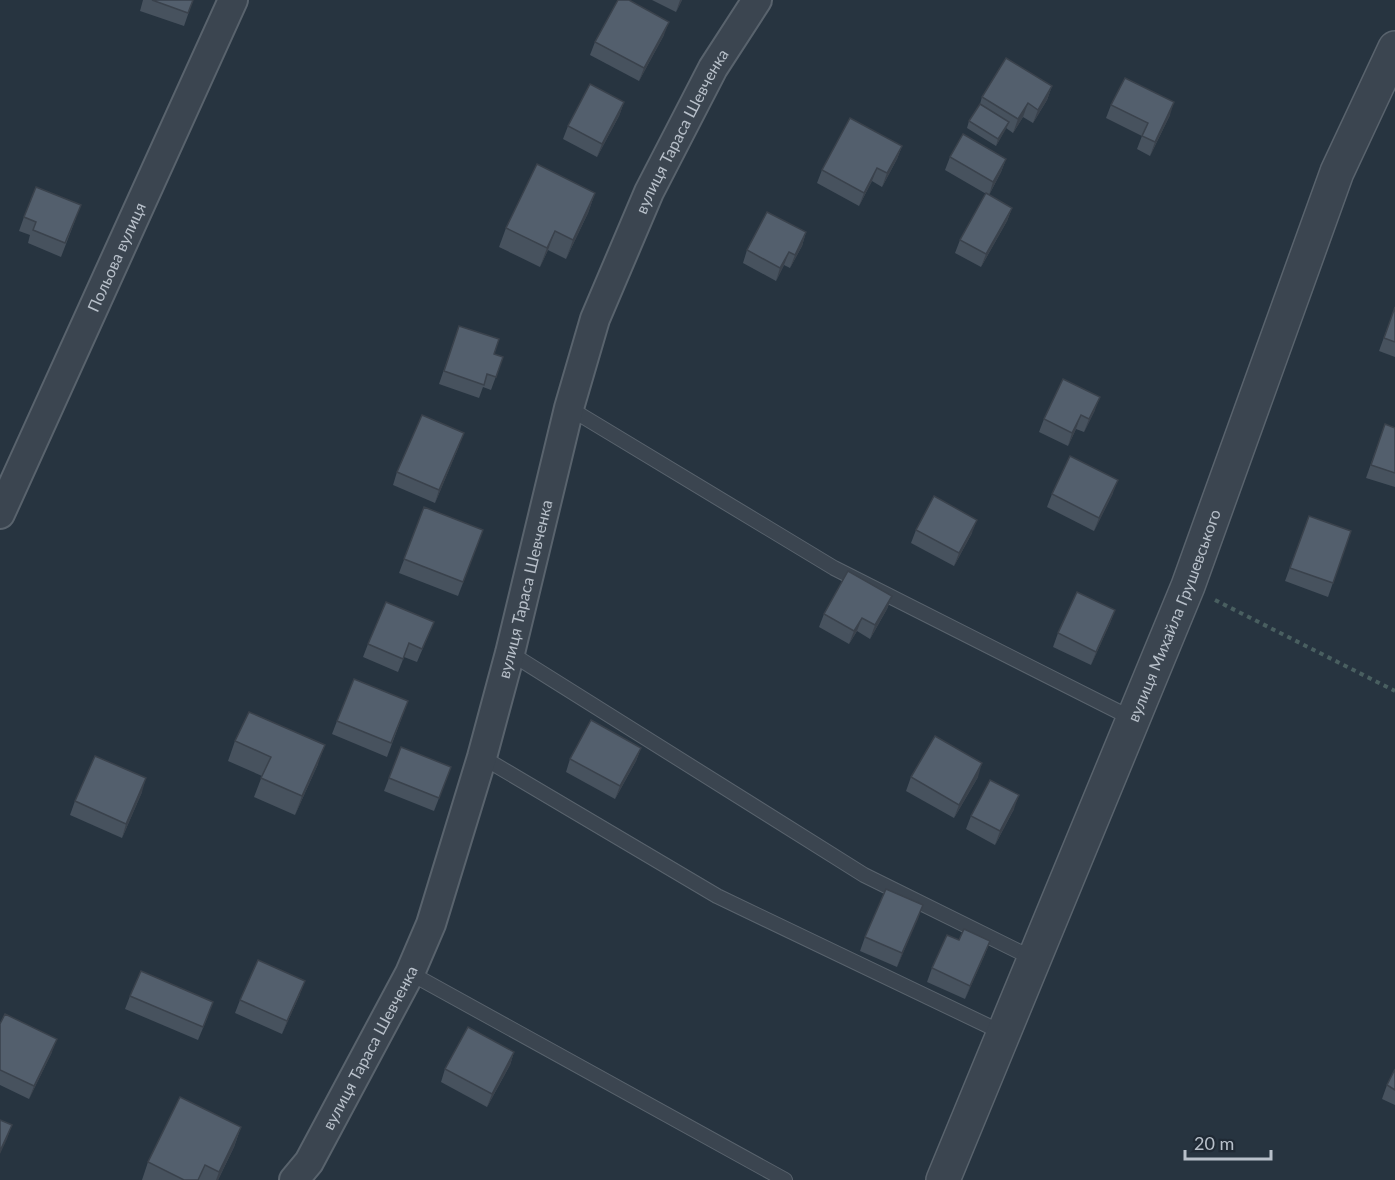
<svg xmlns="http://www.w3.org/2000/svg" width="1395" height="1180" viewBox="0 0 1395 1180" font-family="Lato,sans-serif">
<rect width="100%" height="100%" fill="#273440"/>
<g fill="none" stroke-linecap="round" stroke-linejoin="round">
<defs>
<g id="service">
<polyline points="569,408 834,568 1133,719"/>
<polyline points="510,653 864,875 1034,959"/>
<polyline points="482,757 717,896 1003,1033"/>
<polyline points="410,973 785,1180"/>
</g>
<g id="minor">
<path id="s1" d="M0,514L233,0"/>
<path id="s2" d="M294,1180L309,1162L410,973L431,924L482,757L510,653L569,408L595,319L649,192L713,68L757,0"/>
</g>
<g id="tertiary">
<path id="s3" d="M943,1180L1188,586L1337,172L1395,48"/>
</g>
</defs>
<use href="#service" stroke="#59636d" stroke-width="16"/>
<use href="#minor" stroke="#59636d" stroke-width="32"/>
<use href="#tertiary" stroke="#59636d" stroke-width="36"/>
<polyline stroke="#495f60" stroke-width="4" stroke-dasharray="4.5 4.5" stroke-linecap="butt" points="1215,600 1395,691"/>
<use href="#service" stroke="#3b4550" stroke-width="14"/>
<use href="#minor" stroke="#3b4550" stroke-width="28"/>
<use href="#tertiary" stroke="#3b4550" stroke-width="33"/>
</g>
<g fill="#47525e">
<polygon points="143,0 193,0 184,26 140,11"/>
<polygon points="652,0 682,0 676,12"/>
<polygon points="664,35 639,81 590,55 595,42"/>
<polygon points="1052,86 1047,100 1033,123 1023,117 1013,133 1006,128 996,146 967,128 969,121 980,104 982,97"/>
<polygon points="624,102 619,116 597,157 563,139 568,126"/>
<polygon points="1111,105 1170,115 1150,156 1137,149 1142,136 1106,118"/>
<polygon points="902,146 897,159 882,187 872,181 859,206 817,183 822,170"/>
<polygon points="950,157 1006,159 1001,172 989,195 1012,208 1007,221 981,267 955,253 960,240 988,195 945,170"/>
<polygon points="595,193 588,213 566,259 548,250 540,267 499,247 506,228"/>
<polygon points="24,217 76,218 61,257 28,243 30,235 19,231"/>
<polygon points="806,232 802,246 790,268 784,265 776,281 743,263 747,250"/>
<polygon points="1395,307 1395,357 1379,351"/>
<polygon points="459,326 494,354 503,357 491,390 483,387 479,398 439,384"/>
<polygon points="1095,410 1084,432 1076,429 1068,446 1039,432 1044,419"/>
<polygon points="1395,428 1395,487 1366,478 1380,438"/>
<polygon points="459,446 435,503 393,485 397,472"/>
<polygon points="1113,493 1094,531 1047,507 1052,494"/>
<polygon points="424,507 483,530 458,596 399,573"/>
<polygon points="1309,516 1351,531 1328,597 1285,581"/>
<polygon points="916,530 972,533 954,566 911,543"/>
<polygon points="892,596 887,609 870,639 857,631 849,644 819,627 824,614"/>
<polygon points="1115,610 1110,623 1091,665 1053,647 1058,633"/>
<polygon points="434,622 417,662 404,657 398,672 363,657 368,644"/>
<polygon points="408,701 387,757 332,734 337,721"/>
<polygon points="235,741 318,764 295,815 254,797 262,776 228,761"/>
<polygon points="401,747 451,767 434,811 384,791"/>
<polygon points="641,748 636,761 615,799 566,772 570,759"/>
<polygon points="911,777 978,777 954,818 906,791"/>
<polygon points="142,792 122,838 70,815 75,801"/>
<polygon points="1014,809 995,845 966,829 971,816"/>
<polygon points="923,905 897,967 860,951 865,937"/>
<polygon points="959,940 990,941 985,954 965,999 927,982 932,968"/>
<polygon points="300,994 282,1034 235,1013 240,1000"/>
<polygon points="130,996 208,1016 198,1040 125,1009"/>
<polygon points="0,1024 52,1052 29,1099 0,1085"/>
<polygon points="514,1052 510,1065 487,1107 441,1082 445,1069"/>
<polygon points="1395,1069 1395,1105 1382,1099 1387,1085"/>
<polygon points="241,1127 234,1147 218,1180 142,1180 148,1162"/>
</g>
<g fill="#3a424c">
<polygon points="680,0 682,0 676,12"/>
<polygon points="669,22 664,35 639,81 644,68"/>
<polygon points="1052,86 1047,100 1033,123 1038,110"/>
<polygon points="624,102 619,116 597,157 602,144"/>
<polygon points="1174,102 1170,115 1150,156 1155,142"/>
<polygon points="1028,103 1023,117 1013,133 1018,119"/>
<polygon points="1009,122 1006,129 996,146 998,139"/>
<polygon points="902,146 897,159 882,187 887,173"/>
<polygon points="1006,159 1001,172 989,195 993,182"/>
<polygon points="877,168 872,181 859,206 864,193"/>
<polygon points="595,193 588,213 566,259 573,240"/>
<polygon points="1012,208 1007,221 981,267 986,254"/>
<polygon points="555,231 548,250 540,267 547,248"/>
<polygon points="806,232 802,246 790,268 795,255"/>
<polygon points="789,252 784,265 776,281 780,268"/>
<polygon points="1100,397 1095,410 1084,432 1089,419"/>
<polygon points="1081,415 1076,429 1068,446 1072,433"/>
<polygon points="464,433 459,446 435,503 439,490"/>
<polygon points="1118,480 1113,493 1094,531 1099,518"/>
<polygon points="977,520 972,533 954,566 959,553"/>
<polygon points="892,596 887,609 870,639 875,625"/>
<polygon points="1115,610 1110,623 1091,665 1096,652"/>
<polygon points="862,618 857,631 849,644 854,631"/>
<polygon points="325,745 318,764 295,815 302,796"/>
<polygon points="641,748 636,761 615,799 620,786"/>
<polygon points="982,763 978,777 954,818 959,805"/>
<polygon points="146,778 142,792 122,838 126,824"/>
<polygon points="1019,795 1014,809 995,845 1000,831"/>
<polygon points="923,905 918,919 897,967 902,953"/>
<polygon points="990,941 985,954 965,999 970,986"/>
<polygon points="305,981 300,994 282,1034 287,1021"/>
<polygon points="57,1039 52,1052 29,1099 34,1086"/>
<polygon points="514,1052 510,1065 487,1107 492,1094"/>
<polygon points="12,1125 7,1139 0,1154 0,1151"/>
<polygon points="241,1127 234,1147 218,1180 216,1180 219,1172"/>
</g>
<g fill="#535f6d" stroke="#3a424c" stroke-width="1.5">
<polygon points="152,0 193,0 188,13"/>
<polygon points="618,0 629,0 669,22 644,68 595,42"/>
<polygon points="1006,58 1052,86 1038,110 1028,103 1018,119 982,97"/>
<polygon points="1125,78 1174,102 1155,142 1142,136 1148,123 1111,105"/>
<polygon points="590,84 624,102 602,144 568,126"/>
<polygon points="980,104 1009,122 998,139 969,121"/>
<polygon points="850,118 902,146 887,173 877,168 864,193 822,170"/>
<polygon points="963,134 1006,159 993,182 950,157"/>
<polygon points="537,164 595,193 573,240 555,231 547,248 506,228"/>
<polygon points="36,187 81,205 65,243 33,230 36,222 24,217"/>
<polygon points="986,193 1012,208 986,254 960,240"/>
<polygon points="767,212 806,232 795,255 789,252 780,268 747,250"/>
<polygon points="1395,307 1395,342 1384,338"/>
<polygon points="459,326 499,339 494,354 503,357 496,377 487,374 484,385 444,371"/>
<polygon points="1063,379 1100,397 1089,419 1081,415 1072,433 1044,419"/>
<polygon points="422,415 464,433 439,490 397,472"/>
<polygon points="1385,424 1395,428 1395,473 1371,465"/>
<polygon points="1070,456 1118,480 1099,518 1052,494"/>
<polygon points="934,496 977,520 959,553 916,530"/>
<polygon points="424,507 483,530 463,582 404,559"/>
<polygon points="1309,516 1351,531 1333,583 1290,568"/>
<polygon points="848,571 892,596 875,625 862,618 854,631 824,614"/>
<polygon points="1077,592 1115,610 1096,652 1058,633"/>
<polygon points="386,602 434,622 422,649 409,643 403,659 368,644"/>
<polygon points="354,679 408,701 391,743 337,721"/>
<polygon points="249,712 325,745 302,796 261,778 271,757 235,741"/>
<polygon points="591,720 641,748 620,786 570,759"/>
<polygon points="935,736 982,763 959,805 911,777"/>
<polygon points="401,747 451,767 439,798 389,778"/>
<polygon points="95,756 146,778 126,824 75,801"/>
<polygon points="990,780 1019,795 1000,831 971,816"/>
<polygon points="886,889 923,905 902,953 865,937"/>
<polygon points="964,929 990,941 970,986 932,968 947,935 959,940"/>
<polygon points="258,960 305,981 287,1021 240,1000"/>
<polygon points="141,971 213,1002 203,1027 130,996"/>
<polygon points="5,1014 57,1039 34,1086 0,1070 0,1024"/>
<polygon points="468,1027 514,1052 492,1094 445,1069"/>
<polygon points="1395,1069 1395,1090 1387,1085"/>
<polygon points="180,1097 241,1127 219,1172 205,1165 198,1180 184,1180 148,1162"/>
<polygon points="0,1120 12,1125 0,1151"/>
</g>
<g text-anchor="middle" stroke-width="4.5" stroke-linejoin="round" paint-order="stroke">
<g font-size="16" fill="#b8c0ca" stroke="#202a35">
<text dy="6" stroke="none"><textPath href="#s2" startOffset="1125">вулиця Тараса Шевченка</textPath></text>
<text dy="6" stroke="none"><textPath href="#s1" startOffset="282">Польова вулиця</textPath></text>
<text dy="6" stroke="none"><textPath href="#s2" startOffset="639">вулиця Тараса Шевченка</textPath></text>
<text dy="6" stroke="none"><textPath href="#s3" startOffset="610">вулиця Михайла Грушевського</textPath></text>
<text dy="6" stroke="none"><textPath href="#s2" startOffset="153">вулиця Тараса Шевченка</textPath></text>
</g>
</g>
<path d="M1185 1150v9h86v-9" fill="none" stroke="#b8c0ca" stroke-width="3"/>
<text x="1194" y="1150" font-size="18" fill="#b8c0ca" stroke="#202a35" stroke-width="4.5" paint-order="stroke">20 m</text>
</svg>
